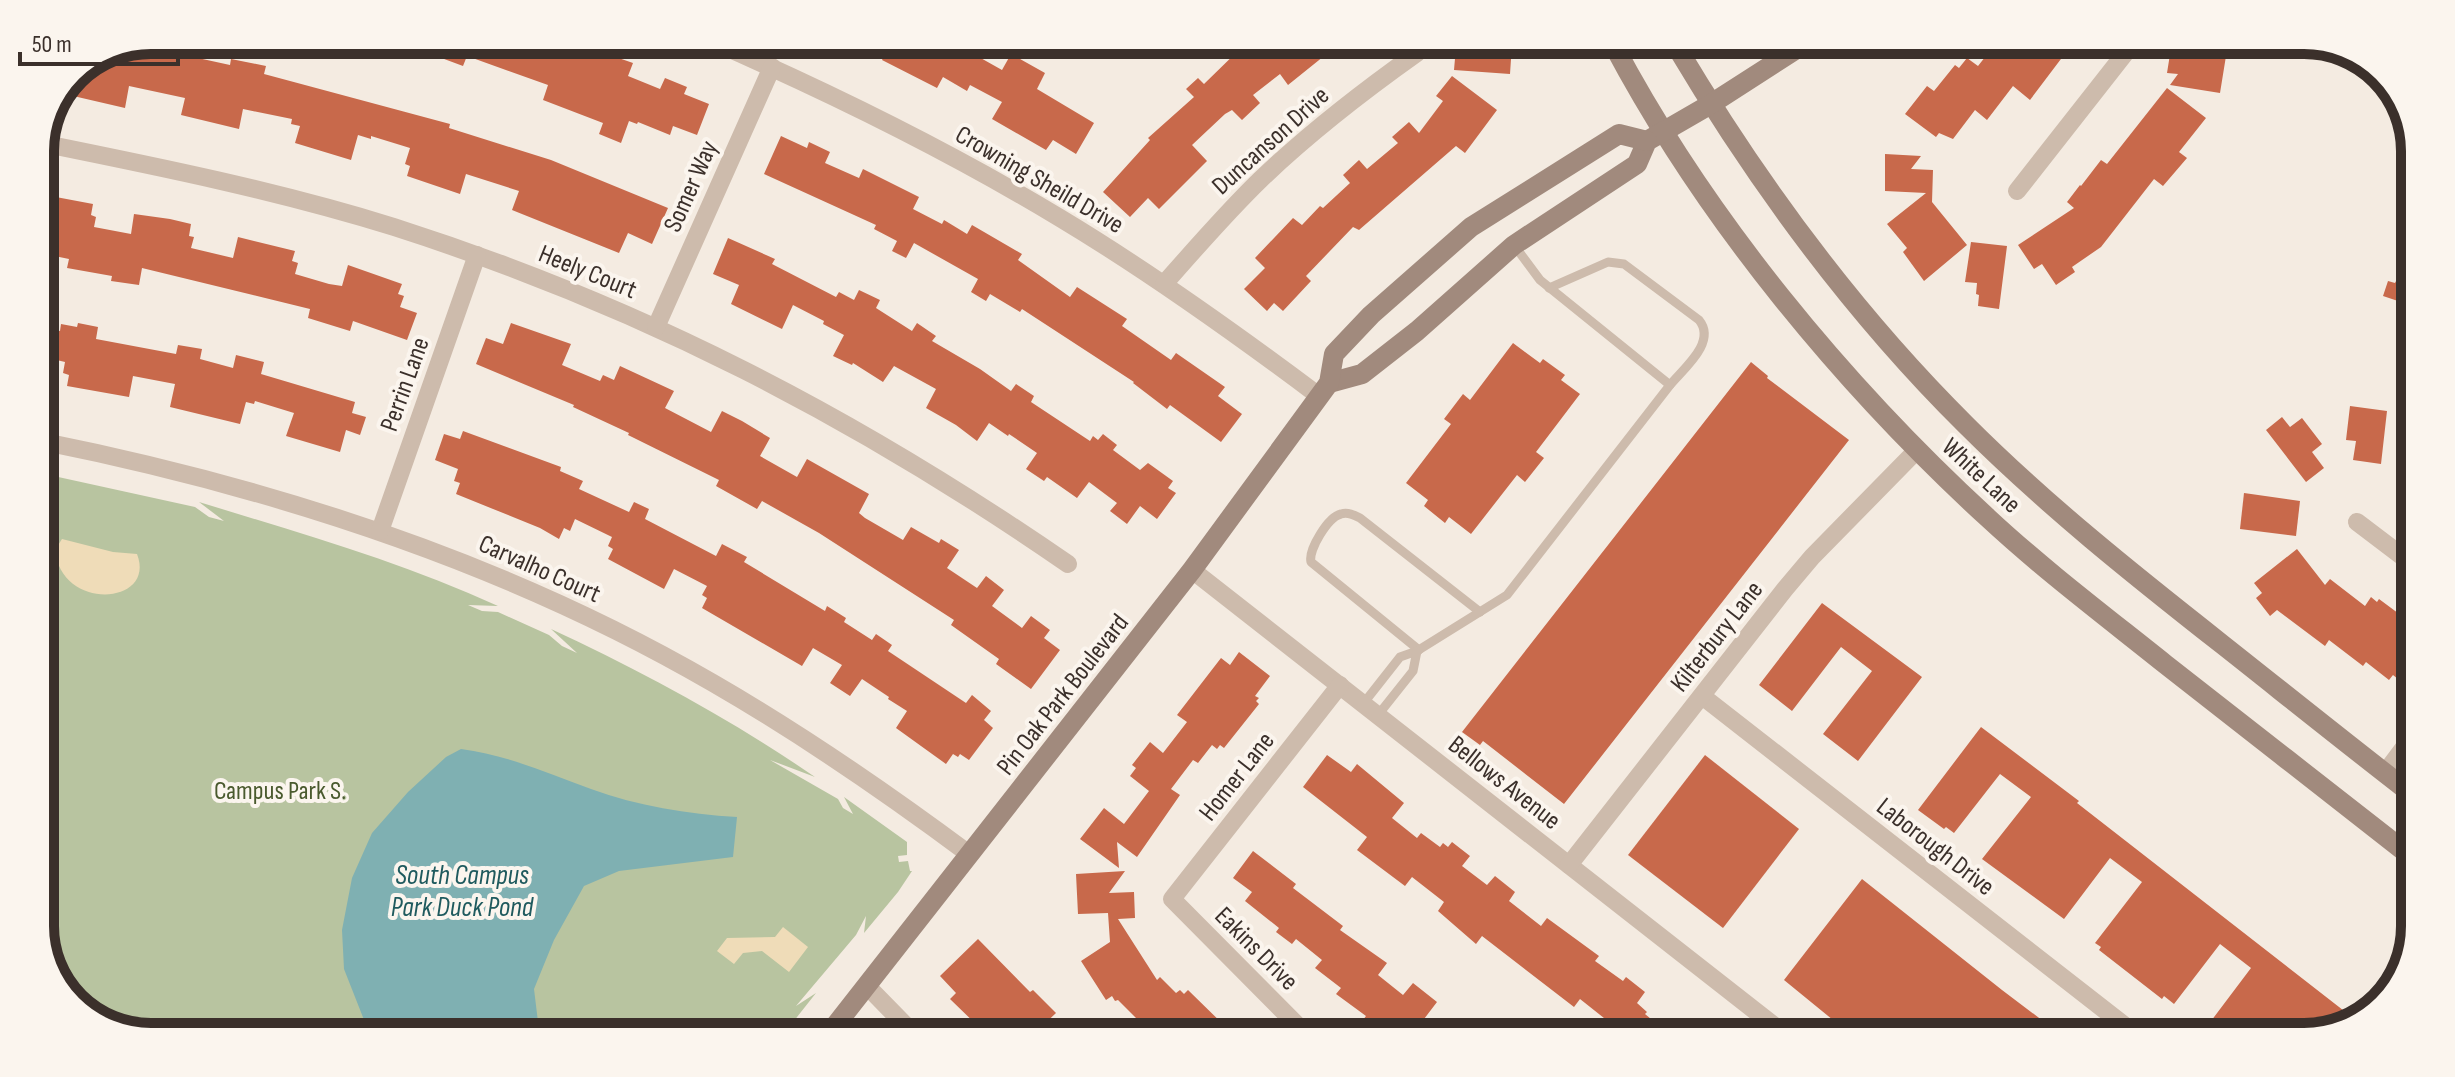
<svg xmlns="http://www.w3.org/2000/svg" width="2455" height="1077" viewBox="0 0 2455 1077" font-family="'Sofia Sans Condensed',sans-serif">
<rect width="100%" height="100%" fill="#f4ebe1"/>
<path fill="#b8c4a0" d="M40,473L195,507L209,517L224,521L199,502C300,533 402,562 498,606L468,605L482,611L498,612L549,635L562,646L577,653L551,629C642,671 732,720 815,777L770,760L838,799L843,808L853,814L844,797L907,842V855L898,856L899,862L908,861L910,871H912L898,892L864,933L866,916L856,935L796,1006L816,993L786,1031L109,1029L63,993L40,934Z"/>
<g fill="#efdcb8">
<path d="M62,539L113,552L137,554C157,605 61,612 55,550Z"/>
<polygon points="783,927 808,947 789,972 762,951 743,953 734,964 717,951 727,938 775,937"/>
</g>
<path fill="#7fb0b2" d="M461,749C507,755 547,773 591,789C638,806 687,814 737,817L733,857L619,871L584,886L554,940L534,989L539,1030H368L344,969L342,930L352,878L372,833L408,792L446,757Z"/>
<g fill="#c8694b">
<polygon points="153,40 152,48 230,65 231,59 266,66 264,74 450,124 449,128 551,160 668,208 652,244 628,233 619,253 512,210 519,191 466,174 460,194 407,176 410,166 405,164 410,148 371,136 371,139 358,135 351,160 295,143 300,126 291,124 292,119 243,109 239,129 181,115 185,98 129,86 125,108 69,95 74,72"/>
<polygon points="401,41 528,41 545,48 547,42 554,42 576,49 578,44 633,63 628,76 660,89 665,78 687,87 684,94 709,104 697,135 673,126 670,135 638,122 637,124 629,121 621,143 599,134 603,123 543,100 548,85 467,56 463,66 401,43"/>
<polygon points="890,43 954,43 1002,70 1011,54 1045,73 1037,89 1094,123 1076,154 1053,140 1046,150 992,119 1002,102 970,85 967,91 943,77 937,88 882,60"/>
<polygon points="1245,44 1339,44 1288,85 1280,74 1253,95 1260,103 1242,120 1232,110 1225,114 1192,145 1207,161 1159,209 1148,198 1130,217 1103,192 1150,140 1148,138 1194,97 1186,89 1198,78 1204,84"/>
<polygon points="1468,45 1503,45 1502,58 1511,59 1510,74 1454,70 1456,47 1467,48"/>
<polygon points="1993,47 2070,47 2030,100 2013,86 1987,120 1975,110 1953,139 1939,133 1936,137 1905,114 1927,86 1934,91 1955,65 1959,68 1967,58 1978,66"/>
<polygon points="2171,48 2226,56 2220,93 2170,85 2178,74 2167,73"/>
<polygon points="1452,76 1497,110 1465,153 1456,146 1359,230 1353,227 1306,276 1311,281 1283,311 1274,303 1267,311 1244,289 1265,268 1255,258 1293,218 1302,225 1320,206 1323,208 1350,183 1343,175 1359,160 1367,169 1398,143 1392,137 1409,122 1419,133 1443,101 1436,96"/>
<polygon points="2167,88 2206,118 2179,152 2187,158 2163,186 2154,179 2101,247 2072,267 2075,272 2056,285 2042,264 2034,269 2018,245 2074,208 2067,202 2080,185 2081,186 2101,160 2107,164"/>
<polygon points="781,136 807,148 809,142 830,152 825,163 859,178 863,169 919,197 913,209 942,224 944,220 967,234 972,225 1022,254 1018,260 1070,297 1077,287 1127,319 1122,326 1171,360 1176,353 1225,387 1218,396 1242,414 1221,442 1170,405 1167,409 1133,383 1134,382 1022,309 1020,312 990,294 986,301 971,292 978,279 914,243 906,258 892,251 897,241 874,229 876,225 764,174"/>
<polygon points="1885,154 1921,156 1911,169 1933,170 1932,202 1967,245 1924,281 1903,252 1907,248 1887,224 1926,193 1885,191"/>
<polygon points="40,194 93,204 91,215 96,217 94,227 131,234 134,214 170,219 191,224 189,236 194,237 191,248 233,258 238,237 295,251 292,261 298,263 295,274 329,284 342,286 348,265 402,284 398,294 404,296 400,307 417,313 407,340 353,321 350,331 308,318 310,309 142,268 139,285 111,281 112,276 67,268 69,259 40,253"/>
<polygon points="728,238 775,259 772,264 836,297 839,292 854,300 859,290 880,300 876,308 912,331 917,323 936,336 932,341 980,369 1011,391 1016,384 1034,396 1031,402 1090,441 1093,436 1098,440 1103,434 1117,445 1113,450 1140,470 1148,463 1173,481 1168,488 1176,493 1157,519 1140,506 1127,524 1110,511 1117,503 1089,482 1077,498 1047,477 1044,481 1026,469 1037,453 1009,434 1008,436 989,423 977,441 956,425 926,408 936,389 894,366 883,382 853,363 852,365 833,356 844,335 823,324 824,321 793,305 782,329 731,304 739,285 713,274"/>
<polygon points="2410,241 2414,242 2413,306 2383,296 2388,281 2395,283 2398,277"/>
<polygon points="1971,242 2007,246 1999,309 1978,306 1979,295 1976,294 1977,283 1965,282"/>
<polygon points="78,323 98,327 96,339 176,354 178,345 202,349 200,359 233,368 236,355 264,362 261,374 355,402 352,413 366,417 360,435 346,430 340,452 286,436 294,413 255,401 254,404 246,402 240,424 170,407 175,384 133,376 129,397 67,386 69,375 63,373 65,362 40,356 40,327 60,331 61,324 77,327"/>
<polygon points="511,323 571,344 562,365 600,381 603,375 614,380 620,366 674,391 665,408 711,432 722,411 742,421 770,438 760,456 797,477 807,459 869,494 859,513 865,518 903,540 911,527 939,543 941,539 959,550 947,568 977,588 986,576 1004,590 992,606 1022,628 1031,616 1050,630 1044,638 1060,650 1031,689 996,664 999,659 951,625 954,620 819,533 762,501 757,509 716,486 719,480 628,435 629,433 573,407 574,405 476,364 486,338 503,344"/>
<polygon points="1513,343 1540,363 1543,359 1565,375 1561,380 1580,394 1536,452 1544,458 1525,482 1517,475 1471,534 1449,517 1445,523 1424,506 1428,500 1406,483 1451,424 1444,419 1463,394 1470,400"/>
<polygon points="1751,362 1768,376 1767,378 1849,440 1564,804 1483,741 1480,745 1462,732"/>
<polygon points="2350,406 2387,411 2381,464 2353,460 2356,441 2346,440"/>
<polygon points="2282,417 2290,427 2302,418 2322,444 2312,452 2324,468 2306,482 2266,430"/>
<polygon points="463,431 561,467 560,471 583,481 579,489 629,512 634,502 649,509 645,519 716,556 722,544 747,557 744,562 825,611 827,606 846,618 844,622 872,640 876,634 892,645 888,651 966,703 972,695 991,711 984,720 993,728 969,760 960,754 958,757 953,754 946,764 896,728 907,711 888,699 889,697 862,679 850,696 830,683 842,665 813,648 802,666 702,608 707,598 702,595 707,586 674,569 664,589 608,559 613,549 608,546 612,537 575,519 570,531 564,528 559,539 540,528 456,494 460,483 454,481 458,469 435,460 444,434 460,439"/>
<polygon points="2244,493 2300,501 2296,536 2240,529"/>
<polygon points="2297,549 2325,585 2330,579 2365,606 2371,597 2377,602 2379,599 2410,622 2409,688 2393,675 2389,680 2366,662 2363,666 2329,640 2325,646 2277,610 2270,616 2256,598 2262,593 2254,583"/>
<polygon points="1822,603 1922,677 1858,761 1823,734 1872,671 1841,647 1792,711 1759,685"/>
<polygon points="1239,652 1270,676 1255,696 1259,698 1256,701 1259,704 1224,748 1220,745 1217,749 1212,745 1198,763 1193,760 1171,789 1180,795 1137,857 1117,842 1119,868 1080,839 1104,808 1124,824 1149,791 1130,776 1136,768 1132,765 1150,742 1163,753 1187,722 1177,715 1221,658 1230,665"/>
<polygon points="1981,727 2079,801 2077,803 2357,1021 2305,1037 2270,1037 2260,1029 2254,1037 2199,1037 2251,968 2220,944 2174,1004 2164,996 2162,999 2099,950 2101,947 2095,943 2142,882 2110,858 2064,919 1982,859 2031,797 2000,774 1954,833 1946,827 1944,829 1918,810"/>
<polygon points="1327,755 1351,772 1357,764 1404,803 1392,818 1417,838 1421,833 1440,847 1443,843 1448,847 1452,842 1470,856 1462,866 1487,885 1495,876 1515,892 1509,901 1541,926 1547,918 1599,956 1595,961 1623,981 1626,977 1645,992 1637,1003 1647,1012 1645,1014 1651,1019 1639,1034 1599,1034 1609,1022 1580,999 1574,1007 1482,936 1476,944 1438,911 1444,902 1412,877 1405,886 1357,850 1367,837 1303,787"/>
<polygon points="1705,755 1799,829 1723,928 1628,855"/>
<polygon points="1253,851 1296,884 1293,888 1343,926 1340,930 1387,963 1378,975 1403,995 1413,983 1437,1002 1421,1023 1435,1034 1380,1034 1363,1020 1366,1016 1336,994 1341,988 1315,968 1322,960 1296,939 1292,944 1276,932 1279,928 1245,901 1252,892 1233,878"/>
<polygon points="1125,871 1109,893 1134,892 1135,918 1118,919 1157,980 1160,977 1176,993 1180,990 1184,994 1188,990 1232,1033 1151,1033 1118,1000 1115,1001 1112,996 1106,1000 1081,961 1110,942 1108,913 1078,914 1076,874"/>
<polygon points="1862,879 2002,990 2063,1036 1853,1035 1833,1020 1784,980"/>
<polygon points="978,939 1030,992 1033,990 1056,1013 1036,1032 984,1032 950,999 956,993 940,976"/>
</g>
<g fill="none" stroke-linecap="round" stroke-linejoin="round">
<g stroke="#cdbbac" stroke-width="9">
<path d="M1549,288L1608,262L1624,264L1699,320C1717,342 1684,368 1670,385"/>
<path d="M1419,650L1311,562C1308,550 1328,517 1341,514C1348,512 1354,515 1360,518L1480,612"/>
<polyline points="1363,704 1400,657 1417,651 1507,595 1670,385 1540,280 1514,245"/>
<polyline points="1378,715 1413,671 1417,651"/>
</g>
<g stroke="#cdbbac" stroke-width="18">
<path d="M714,42C833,94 949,151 1060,218C1150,272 1235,333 1319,396"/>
<path d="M41,143C160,167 278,191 394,227C641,306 855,417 1068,564"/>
<polyline points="2017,191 2130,47"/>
<path d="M1164,284C1195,249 1226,213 1260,180C1309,133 1362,92 1417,53L1413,45"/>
<polyline points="656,327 772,67"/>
<path d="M40,441C275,488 505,562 713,683C803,735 887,793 969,854"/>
<polyline points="2357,522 2411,563"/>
<polyline points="380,531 477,255"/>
<polyline points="1192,570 1786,1035"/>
<polyline points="1702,696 2138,1036"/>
<polyline points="2385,773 2409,741"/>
<polyline points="1569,865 1785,589 1812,557 1917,450"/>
<polyline points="867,986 912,1032"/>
<polyline points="1305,1033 1172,899 1340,685"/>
</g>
<g stroke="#a18a7d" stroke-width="20">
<path d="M1614,46C1706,219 1843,385 1988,518C2044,570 2105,616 2165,664C2246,727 2327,791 2408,854"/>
<path d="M1676,46C1757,182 1853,313 1966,425C2046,505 2134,575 2223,645C2285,694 2346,743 2408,791"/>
<polyline points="1329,383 1362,374 1417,331 1514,245 1637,164 1647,141 1711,104 1801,46"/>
<polyline points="831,1031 1192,570 1329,383 1334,354 1371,315 1471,227 1619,134 1647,141"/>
</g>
</g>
<g text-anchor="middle" stroke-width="8" stroke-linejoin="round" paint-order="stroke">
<g font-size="26" fill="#3b302b" stroke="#fbf5ee">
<text transform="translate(1270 140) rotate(-42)" y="9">Duncanson Drive</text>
<text transform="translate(1040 179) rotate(30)" y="9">Crowning Sheild Drive</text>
<text transform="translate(690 186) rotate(-66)" y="9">Somer Way</text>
<text transform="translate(588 271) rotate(22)" y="9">Heely Court</text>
<text transform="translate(404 384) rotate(-70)" y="9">Perrin Lane</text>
<text transform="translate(1982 475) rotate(43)" y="9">White Lane</text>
<text transform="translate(540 568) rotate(24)" y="9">Carvalho Court</text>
<text transform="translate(1716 636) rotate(-52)" y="9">Kilterbury Lane</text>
<text transform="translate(1062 694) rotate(-52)" y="9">Pin Oak Park Boulevard</text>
<text transform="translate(1236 776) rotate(-52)" y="9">Homer Lane</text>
<text transform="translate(1505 782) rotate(38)" y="9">Bellows Avenue</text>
<text transform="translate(1936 846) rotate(38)" y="9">Laborough Drive</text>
<text transform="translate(1257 948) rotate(45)" y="9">Eakins Drive</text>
</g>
<g font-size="26" fill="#4a5a2e" stroke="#fbf5ee">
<text x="280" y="799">Campus Park S.</text>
</g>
<g font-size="28" font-style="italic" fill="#1f5a5e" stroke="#fbf5ee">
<text x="462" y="884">South Campus<tspan x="462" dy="32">Park Duck Pond</tspan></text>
</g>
</g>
<path d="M0 0H2455V1077H0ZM151 54H2304A97 97 0 0 1 2401 151V926A97 97 0 0 1 2304 1023H151A97 97 0 0 1 54 926V151A97 97 0 0 1 151 54Z" fill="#fbf5ee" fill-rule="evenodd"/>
<path fill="none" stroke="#3b302b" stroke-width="10" d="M151 54H2304A97 97 0 0 1 2401 151V926A97 97 0 0 1 2304 1023H151A97 97 0 0 1 54 926V151A97 97 0 0 1 151 54Z"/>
<path d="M20 52v12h158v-12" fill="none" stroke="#3b302b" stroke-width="4"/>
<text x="32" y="52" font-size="24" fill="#3b302b" stroke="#fbf5ee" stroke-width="6" paint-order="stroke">50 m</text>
</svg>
